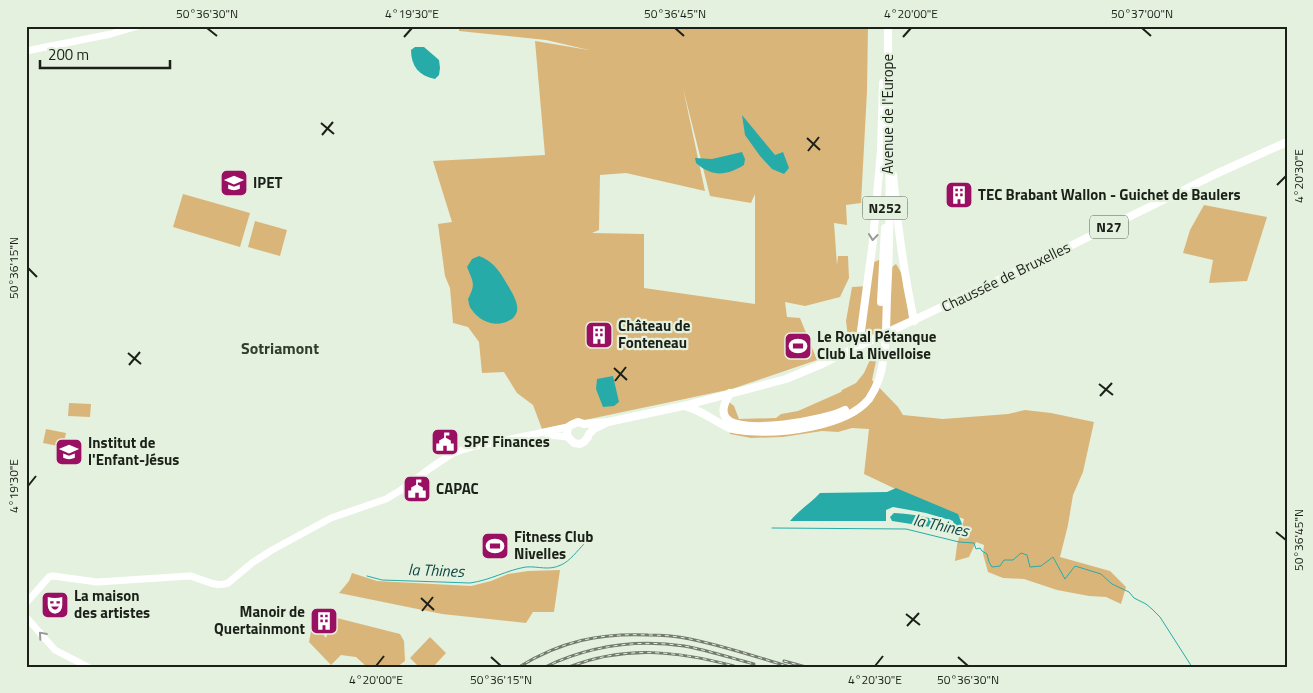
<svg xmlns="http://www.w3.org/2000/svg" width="1313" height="693" viewBox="0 0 1313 693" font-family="'Titillium Web',sans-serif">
<rect width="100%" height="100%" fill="#e4f1de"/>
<g fill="#dab57a" fill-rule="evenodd">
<path d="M459,26H868L867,91L861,203L846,205L847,225L834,223L837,265L838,256H848L849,278L840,297L805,306L785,302L787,317L800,318L817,360L732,389L542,429L533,405L517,393L504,372L482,373L479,342L468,327L453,323L450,288L445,276L438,224L452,222L433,161L545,155L535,41L589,50L546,40L459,31ZM683,88L710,196L751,203L755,194V304L644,288V234L592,233L599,230L600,175L626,173L705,191Z"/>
<polygon points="183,194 250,213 240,247 173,227"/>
<polygon points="1204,205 1267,217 1247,281 1209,283 1213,260 1183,253 1190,230"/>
<polygon points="255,221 287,230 280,256 248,247"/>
<path d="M879,260L892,267L896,264C907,279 907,300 909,318L862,339L854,337L849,345L846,321L852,287L869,286L874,262Z"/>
<polygon points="867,351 876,355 876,361 872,380 898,407 903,415 943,419 1008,414 1025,410 1051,413 1094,422 1083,472 1073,495 1068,525 1060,557 1110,571 1126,587 1121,604 1106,597 1089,596 1057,590 1024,579 1003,578 988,572 983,554 984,545 976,542 969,557 955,561 957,545 964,519 946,513 864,474 869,429 852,428 838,432 822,431 783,437 751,438 730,434 727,410 729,402 734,406 739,419 776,418 781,414 798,411 841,392 842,390 856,383 864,373 869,362"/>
<polygon points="69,403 91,404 90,417 68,416"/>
<polygon points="46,429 66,433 63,447 43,443"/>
<polygon points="560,570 554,612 533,612 526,623 442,614 339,593 349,581 352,573 377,581 471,586 491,581 508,574 528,571"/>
<polygon points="333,617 400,634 404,641 405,661 397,667 367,667 356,657 341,655 331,665 309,642 313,621 326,638"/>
<polygon points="430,637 446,653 433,667 419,667 410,658"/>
</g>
<g fill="#27aba9">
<path d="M415,47H424L439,60L440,68L439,75L435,79C419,76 411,66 411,50Z"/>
<polygon points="742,115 775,155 783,152 789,168 784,174 772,169 760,156 745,135"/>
<path d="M742,152L745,159L744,165C726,176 712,177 696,163L695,158L712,159Z"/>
<path d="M479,256C491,260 498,269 504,279C509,288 519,301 517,311C516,315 513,319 510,320C497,328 480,322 472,310C469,307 469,303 468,299C476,284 473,282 467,267L472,259Z"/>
<polygon points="613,376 619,402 614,406 603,407 596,389 597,379"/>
<path d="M896,488L958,514L962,524L956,534L949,533L943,529L892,521L890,517L894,513C913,514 935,517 951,527L954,524L953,521L926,513L893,507L886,510V521H790C799,510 811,503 820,493L887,492Z"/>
</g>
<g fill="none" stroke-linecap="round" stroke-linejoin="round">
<g stroke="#27aba9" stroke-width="1">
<polyline points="772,528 906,529 959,542 974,543 976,549 980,548 982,551 987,554 989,562 992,567 1000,566 1004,560 1013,560 1021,553 1027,555 1030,567 1041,566 1053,557 1065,579 1075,566 1101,574 1112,584 1129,592 1134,598 1146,604 1152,609 1160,617 1192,667"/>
<path d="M367,576L382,580L470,583C491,580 507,570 526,567C539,566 548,571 561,565C570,561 577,551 584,544"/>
</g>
<g stroke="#fff" stroke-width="7">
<polyline points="26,51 111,34 138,26"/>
<polyline points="548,435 568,437"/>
<path d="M26,603L49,577L53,576L97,582L190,576C203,579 215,588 228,583L252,563L272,550L331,518L386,499L401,490L429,469L453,453L472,447L568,427"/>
<polyline points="26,617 55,650 88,667"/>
</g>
<g stroke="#fff" stroke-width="8">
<path d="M893,175C897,224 904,273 914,321"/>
<polyline points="881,302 885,228"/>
<polyline points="859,346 873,241 881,150 883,83"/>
<path d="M730,393C726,401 720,410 726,418C740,436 827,420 845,410"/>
<path d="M685,406C701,410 714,421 729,428C734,430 742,430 747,431C781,434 846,427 869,399C873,393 877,385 879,379C887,353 886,322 887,296C892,206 888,116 888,26"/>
<polyline points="608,422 594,429 589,434 588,437 584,442 580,444 574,443 568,437 567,433 568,427 571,425 578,422 584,424 608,422 683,406 786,379 822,364 859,346 1062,250 1218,173 1287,142"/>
</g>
<defs>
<g id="rail">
<polyline points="784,661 806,667"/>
<path d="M519,667C561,641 600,633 648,635C662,635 676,636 690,639C724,646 757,657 790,667"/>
<path d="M545,667C589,646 636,639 684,646C707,650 731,658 754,664"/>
<path d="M569,667C626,645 677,651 734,666"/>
</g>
</defs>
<use href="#rail" stroke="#737b6f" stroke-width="3"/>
<use href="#rail" stroke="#e4f1de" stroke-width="1" stroke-dasharray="4" stroke-linecap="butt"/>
</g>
<defs><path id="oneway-chevron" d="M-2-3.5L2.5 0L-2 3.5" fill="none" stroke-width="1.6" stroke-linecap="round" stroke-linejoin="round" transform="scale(1.25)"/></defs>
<g stroke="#989b98">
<use href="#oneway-chevron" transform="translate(873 237) rotate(96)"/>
<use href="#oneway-chevron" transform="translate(42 635) rotate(-131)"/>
</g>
<path fill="none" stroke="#1b2019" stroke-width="2" d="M207,28L217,36M675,28L684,36M1142,28L1151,36M404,37L412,28M903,37L911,28M321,123L334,134M322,135L333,122M807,138L820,150M808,151L819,137M1277,185L1286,176M28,268L37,277M128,353L141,364M129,365L140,352M614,368L627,380M615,381L626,367M1099,384L1113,395M1100,396L1112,383M28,486L36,476M1276,532L1286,540M421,598L434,610M422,611L433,597M906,614L920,625M907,626L919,613M491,657L501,666M958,657L968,666M376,666L384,656M875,666L883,656"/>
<defs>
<symbol id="school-square" viewBox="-11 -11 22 22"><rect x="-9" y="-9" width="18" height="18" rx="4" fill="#990f61" stroke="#e4f1de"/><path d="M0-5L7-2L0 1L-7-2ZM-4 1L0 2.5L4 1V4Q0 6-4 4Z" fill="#fff"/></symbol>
<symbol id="building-square" viewBox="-11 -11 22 22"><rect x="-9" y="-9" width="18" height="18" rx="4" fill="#990f61" stroke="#e4f1de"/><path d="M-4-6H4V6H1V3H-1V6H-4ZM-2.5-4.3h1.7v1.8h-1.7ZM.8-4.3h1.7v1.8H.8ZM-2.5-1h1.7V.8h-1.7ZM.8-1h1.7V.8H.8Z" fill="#fff"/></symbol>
<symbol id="stadium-square" viewBox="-11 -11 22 22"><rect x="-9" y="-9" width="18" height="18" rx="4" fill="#990f61" stroke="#e4f1de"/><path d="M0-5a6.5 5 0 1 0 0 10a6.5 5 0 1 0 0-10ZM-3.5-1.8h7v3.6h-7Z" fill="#fff"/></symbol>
<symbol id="civic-square" viewBox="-11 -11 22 22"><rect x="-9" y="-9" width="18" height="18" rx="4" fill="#990f61" stroke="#e4f1de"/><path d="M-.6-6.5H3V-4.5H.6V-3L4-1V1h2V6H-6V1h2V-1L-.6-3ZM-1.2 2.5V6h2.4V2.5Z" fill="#fff"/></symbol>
<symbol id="theatre-square" viewBox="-11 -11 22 22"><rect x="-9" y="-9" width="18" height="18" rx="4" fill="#990f61" stroke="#e4f1de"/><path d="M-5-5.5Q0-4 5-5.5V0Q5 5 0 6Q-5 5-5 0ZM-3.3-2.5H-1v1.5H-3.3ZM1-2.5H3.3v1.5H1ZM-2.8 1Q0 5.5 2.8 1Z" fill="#fff"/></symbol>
</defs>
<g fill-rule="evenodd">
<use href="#school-square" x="218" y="167" width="32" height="32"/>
<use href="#building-square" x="943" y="179" width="32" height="32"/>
<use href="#building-square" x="583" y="319" width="32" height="32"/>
<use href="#stadium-square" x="782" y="330" width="32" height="32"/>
<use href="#civic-square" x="429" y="426" width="32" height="32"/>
<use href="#school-square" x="53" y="436" width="32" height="32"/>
<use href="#civic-square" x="401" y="473" width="32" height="32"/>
<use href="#stadium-square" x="479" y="530" width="32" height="32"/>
<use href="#theatre-square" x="39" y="589" width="32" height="32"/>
<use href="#building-square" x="308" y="605" width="32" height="32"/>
</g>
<g text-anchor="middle" stroke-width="4.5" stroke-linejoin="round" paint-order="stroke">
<g fill="#e4f1de" stroke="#575f54" stroke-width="1">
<rect x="862.5" y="196.5" width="45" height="23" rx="4"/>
<rect x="1090" y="215.5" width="38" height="23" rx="4"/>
</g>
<g font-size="14" font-weight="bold" fill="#1b2019">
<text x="885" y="213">N252</text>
<text x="1109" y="232">N27</text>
</g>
<g font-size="15" fill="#1b2019" stroke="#e4f1de">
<text transform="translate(888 114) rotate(-90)" y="5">Avenue de l'Europe</text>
<text transform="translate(1006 277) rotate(-26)" y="5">Chaussée de Bruxelles</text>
</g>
<g font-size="15" font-weight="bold" fill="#1b2019" stroke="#e4f1de" text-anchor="start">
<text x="253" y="188">IPET</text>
<text x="978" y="200">TEC Brabant Wallon - Guichet de Baulers</text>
<text x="618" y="331">Château de<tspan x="618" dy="17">Fonteneau</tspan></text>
<text x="817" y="342">Le Royal Pétanque<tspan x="817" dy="17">Club La Nivelloise</tspan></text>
<text x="464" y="447">SPF Finances</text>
<text x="88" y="448">Institut de<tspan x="88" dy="17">l'Enfant-Jésus</tspan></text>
<text x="436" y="494">CAPAC</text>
<text x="514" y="542">Fitness Club<tspan x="514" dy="17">Nivelles</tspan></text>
<text x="74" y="601">La maison<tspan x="74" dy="17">des artistes</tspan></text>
<text x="305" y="617" text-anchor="end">Manoir de<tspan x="305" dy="17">Quertainmont</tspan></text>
</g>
<g font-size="16" font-weight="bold" fill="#333d2e" stroke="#e4f1de">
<text x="280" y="354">Sotriamont</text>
</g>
<g font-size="16" font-style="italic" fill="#0f4645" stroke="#e4f1de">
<text transform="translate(941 525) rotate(12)" y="6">la Thines</text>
<text transform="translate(436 570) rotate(2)" y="6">la Thines</text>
</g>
</g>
<rect width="1313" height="693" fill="none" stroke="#e4f1de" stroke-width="55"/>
<path d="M40 60v8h130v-8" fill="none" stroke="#1b2019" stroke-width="2.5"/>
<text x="48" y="60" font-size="15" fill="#1b2019" stroke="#e4f1de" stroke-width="4" paint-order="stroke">200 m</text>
<rect x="28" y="28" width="1258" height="638" fill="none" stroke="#1b2019" stroke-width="2"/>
<g font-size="12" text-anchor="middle" fill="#1b2019">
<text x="207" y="18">50°36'30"N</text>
<text x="412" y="18">4°19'30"E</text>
<text x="675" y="18">50°36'45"N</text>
<text x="911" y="18">4°20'00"E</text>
<text x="1142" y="18">50°37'00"N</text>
<text transform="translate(1299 176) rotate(-90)" y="4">4°20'30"E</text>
<text transform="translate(14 268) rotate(-90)" y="4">50°36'15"N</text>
<text transform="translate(14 486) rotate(-90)" y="4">4°19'30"E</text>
<text transform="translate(1299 540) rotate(-90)" y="4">50°36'45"N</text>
<text x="376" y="684">4°20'00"E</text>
<text x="501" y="684">50°36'15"N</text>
<text x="875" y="684">4°20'30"E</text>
<text x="968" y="684">50°36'30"N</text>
</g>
</svg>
